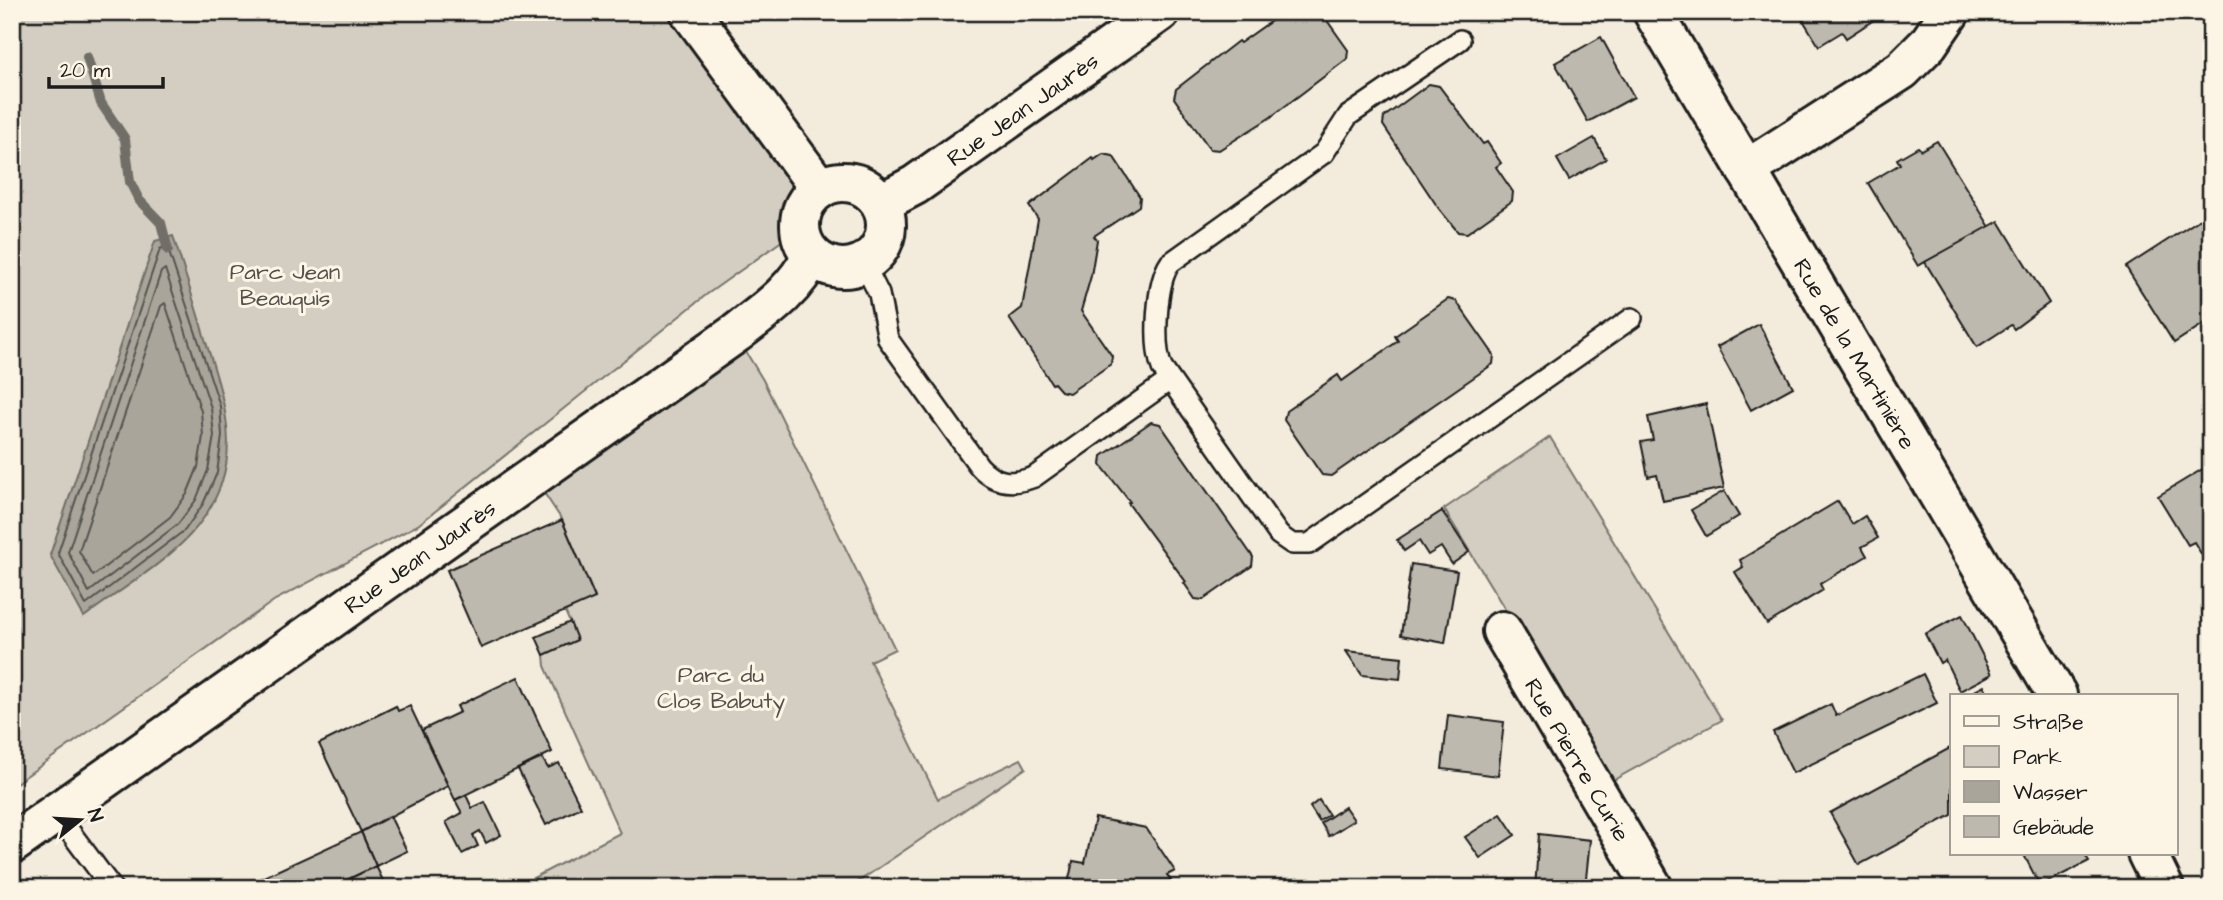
<svg xmlns="http://www.w3.org/2000/svg" width="2223" height="900" viewBox="0 0 2223 900" font-family="'Architects Daughter',sans-serif">
<rect width="100%" height="100%" fill="#f3ecdd"/>
<filter id="ink" filterUnits="userSpaceOnUse"><feTurbulence type="fractalNoise" baseFrequency=".0143" numOctaves="2"/><feDisplacementMap in="SourceGraphic" scale="14" xChannelSelector="R" yChannelSelector="G"/><feConvolveMatrix kernelMatrix="1 2 1 2 8 2 1 2 1" color-interpolation-filters="sRGB"/></filter>
<g filter="url(#ink)">
<g fill="#d3cec1" stroke="#78756e" stroke-width="2">
<polygon points="12,12 690,12 809,199 801,214 800,228 706,295 418,525 275,600 12,786"/>
<polygon points="735,334 763,380 895,649 870,661 938,799 1021,759 1026,768 849,888 514,888 620,833 545,666 544,655 577,640 565,611 595,597 562,520 533,476"/>
<polygon points="1550,437 1722,720 1610,782 1444,509"/>
</g>
<path fill="#aaa59b" stroke="#716e68" stroke-width="2" d="M173,236C184,270 195,304 205,339C228,411 248,471 190,535C160,567 118,591 84,617L50,555L155,241Z"/>
<g fill="none" stroke-linecap="round" stroke-linejoin="round">
<g stroke="#55534f" stroke-width="2">
<polygon points="167,246 220,406 222,436 217,473 203,504 185,530 86,605 58,553 160,249"/>
<polygon points="165,269 211,408 214,436 208,470 196,500 178,524 89,592 68,552 161,272"/>
<polygon points="165,303 201,411 203,436 198,467 187,494 170,517 93,576 79,551 161,306"/>
</g>
<polyline stroke="#716e68" stroke-width="10" points="87,57 101,103 125,139 130,182 139,200 161,223 168,250"/>
</g>
<g fill="#beb9ae" stroke="#1c1c1c" stroke-width="2">
<polygon points="1284,12 1321,12 1348,50 1347,59 1271,117 1219,150 1210,149 1174,98 1176,89 1238,41 1240,43"/>
<polygon points="1798,12 1882,12 1883,14 1846,38 1842,32 1819,46"/>
<polygon points="2202,12 2211,12 2211,26"/>
<polygon points="1601,37 1634,97 1588,122 1555,63"/>
<polygon points="1429,84 1439,86 1483,144 1487,142 1501,163 1496,167 1513,192 1512,201 1467,233 1458,232 1439,209 1383,125 1384,117"/>
<polygon points="1594,138 1606,159 1569,180 1557,159"/>
<polygon points="1937,141 1990,227 1918,266 1868,183 1900,164 1897,159 1918,147 1921,150"/>
<polygon points="1103,154 1113,156 1140,197 1139,206 1094,236 1097,240 1091,276 1081,311 1112,356 1111,364 1069,393 1061,391 1054,383 1052,384 1009,318 1022,308 1038,219 1029,206 1093,158 1094,160"/>
<polygon points="2211,212 2211,319 2174,343 2126,267"/>
<polygon points="1999,221 2049,303 2014,329 2011,325 1977,347 1925,262"/>
<polygon points="1448,299 1456,301 1494,355 1493,364 1331,476 1322,475 1284,420 1286,411 1338,375 1342,381 1398,341 1395,336"/>
<polygon points="1759,324 1793,387 1751,410 1717,347"/>
<polygon points="1706,404 1724,488 1663,501 1657,475 1648,477 1641,442 1653,440 1648,417"/>
<polygon points="1151,422 1160,424 1253,557 1252,566 1203,600 1195,599 1184,583 1186,582 1128,503 1130,502 1101,465 1102,456"/>
<polygon points="2211,464 2211,581 2203,568 2208,565 2194,542 2188,545 2158,496"/>
<polygon points="1724,491 1739,516 1706,536 1691,510"/>
<polygon points="1838,501 1852,524 1865,516 1878,538 1862,547 1867,556 1820,584 1823,590 1767,624 1735,572 1743,567 1740,560"/>
<polygon points="1442,511 1469,552 1452,564 1441,547 1428,555 1419,541 1404,551 1397,540"/>
<polygon points="562,520 595,598 481,648 447,570"/>
<polygon points="1411,564 1457,571 1445,643 1401,635"/>
<polygon points="1962,615 1992,674 1960,691 1945,660 1940,663 1925,634"/>
<polygon points="570,622 577,640 544,655 536,637"/>
<polygon points="1346,651 1402,657 1400,679 1362,675"/>
<polygon points="1923,674 1937,703 1793,773 1773,732 1831,704 1836,716"/>
<polygon points="518,677 552,752 455,800 422,730 460,712 457,706"/>
<polygon points="1984,686 1989,695 1970,695 1969,694"/>
<polygon points="396,706 398,711 410,706 448,786 361,832 319,744"/>
<polygon points="1448,715 1504,722 1498,776 1442,769"/>
<polygon points="1952,747 1952,815 1859,865 1830,813"/>
<polygon points="542,758 548,768 559,763 581,807 546,825 518,769"/>
<polygon points="466,795 472,808 485,802 501,835 486,843 480,831 473,835 478,846 462,854 446,822 462,813 455,800"/>
<polygon points="1319,800 1329,815 1319,821 1310,807"/>
<polygon points="1345,807 1354,820 1329,836 1321,823"/>
<polygon points="1501,814 1515,835 1480,858 1465,837"/>
<polygon points="390,816 407,851 376,866 361,832"/>
<polygon points="1095,818 1146,828 1175,871 1167,875 1176,888 1067,888 1073,861 1085,863"/>
<polygon points="361,832 376,866 340,883 342,888 240,888"/>
<polygon points="1539,834 1590,840 1585,888 1535,888"/>
<polygon points="2023,853 2084,853 2089,861 2040,886"/>
<polygon points="376,866 386,887 356,888 351,878"/>
<polygon points="1497,884 1534,888 1499,888"/>
</g>
<g fill="none" stroke-linecap="round" stroke-linejoin="round">
<defs>
<g id="service">
<path d="M1460,40L1348,116L1324,153L1170,263C1156,283 1153,345 1162,368L1279,535L1292,544H1309L1632,318"/>
<path d="M864,264L879,294L888,339L979,466C995,484 1013,485 1034,477L1170,380"/>
<polyline points="56,813 112,888"/>
</g>
<g id="minor">
<polyline points="1746,170 1902,70 1928,44 1950,12"/>
<path id="s1" d="M1502,631L1653,888"/>
<path id="s2" d="M12,844L735,334C765,311 796,290 812,255"/>
</g>
<g id="tertiary">
<polyline points="690,12 820,189"/>
<path id="s3" d="M1653,12L2057,695"/>
<circle cx="843" cy="225" r="43"/>
<path id="s4" d="M881,203L915,185L1160,12"/>
<polyline points="2147,853 2164,888"/>
</g>
</defs>
<use href="#service" stroke="#1c1c1c" stroke-width="24"/>
<use href="#minor" stroke="#1c1c1c" stroke-width="44"/>
<use href="#tertiary" stroke="#1c1c1c" stroke-width="44"/>
<use href="#service" stroke="#fcf5e5" stroke-width="19"/>
<use href="#minor" stroke="#fcf5e5" stroke-width="38"/>
<use href="#tertiary" stroke="#fcf5e5" stroke-width="38"/>
</g>
</g>
<g text-anchor="middle" stroke-width="6" stroke-linejoin="round" paint-order="stroke">
<g font-size="23" fill="#1c1c1c" stroke="#fcf5e5">
<text dy="8" stroke="none"><textPath href="#s4" startOffset="170">Rue Jean Jaurès</textPath></text>
<text dy="8" stroke="none"><textPath href="#s3" startOffset="397">Rue de la Martinière</textPath></text>
<text dy="8" stroke="none"><textPath href="#s2" startOffset="499">Rue Jean Jaurès</textPath></text>
<text dy="8" stroke="none"><textPath href="#s1" startOffset="149">Rue Pierre Curie</textPath></text>
</g>
<g font-size="23" fill="#53514e" stroke="#fcf5e5">
<text x="285" y="279">Parc Jean<tspan x="285" dy="26">Beauquis</tspan></text>
<text x="721" y="682">Parc du<tspan x="721" dy="26">Clos Babuty</tspan></text>
</g>
</g>
<rect width="2223" height="900" fill="none" stroke="#fcf5e5" stroke-width="42"/>
<rect x="21" y="21" width="2181" height="858" fill="none" stroke="#1c1c1c" stroke-width="2.5" filter="url(#ink)"/>
<rect x="1950" y="694" width="228" height="161" fill="#fcf5e5" stroke="#a29e95" stroke-width="2"/>
<rect x="1964" y="716" width="35" height="10" fill="#fcf5e5" stroke="#a29e95" stroke-width="2"/>
<text x="2013" y="729" font-size="21" fill="#1c1c1c">Straße</text>
<rect x="1964" y="746" width="35" height="21" fill="#d3cec1" stroke="#a29e95" stroke-width="2"/>
<text x="2013" y="764" font-size="21" fill="#1c1c1c">Park</text>
<rect x="1964" y="781" width="35" height="21" fill="#aaa59b" stroke="#a29e95" stroke-width="2"/>
<text x="2013" y="799" font-size="21" fill="#1c1c1c">Wasser</text>
<rect x="1964" y="816" width="35" height="21" fill="#beb9ae" stroke="#a29e95" stroke-width="2"/>
<text x="2013" y="834" font-size="21" fill="#1c1c1c">Gebäude</text>
<g transform="translate(80 820) rotate(72)" stroke="#fcf5e5" stroke-width="5" paint-order="stroke">
<path d="M0-5L12 26L0 18L-12 26Z" fill="#1c1c1c"/>
<text y="-10" font-size="19" font-weight="bold" text-anchor="middle" fill="#1c1c1c">N</text>
</g>
<path d="M49 77v10h114v-10" fill="none" stroke="#1c1c1c" stroke-width="3.5"/>
<text x="60" y="77" font-size="21" fill="#1c1c1c" stroke="#fcf5e5" stroke-width="5" paint-order="stroke">20 m</text>
</svg>
